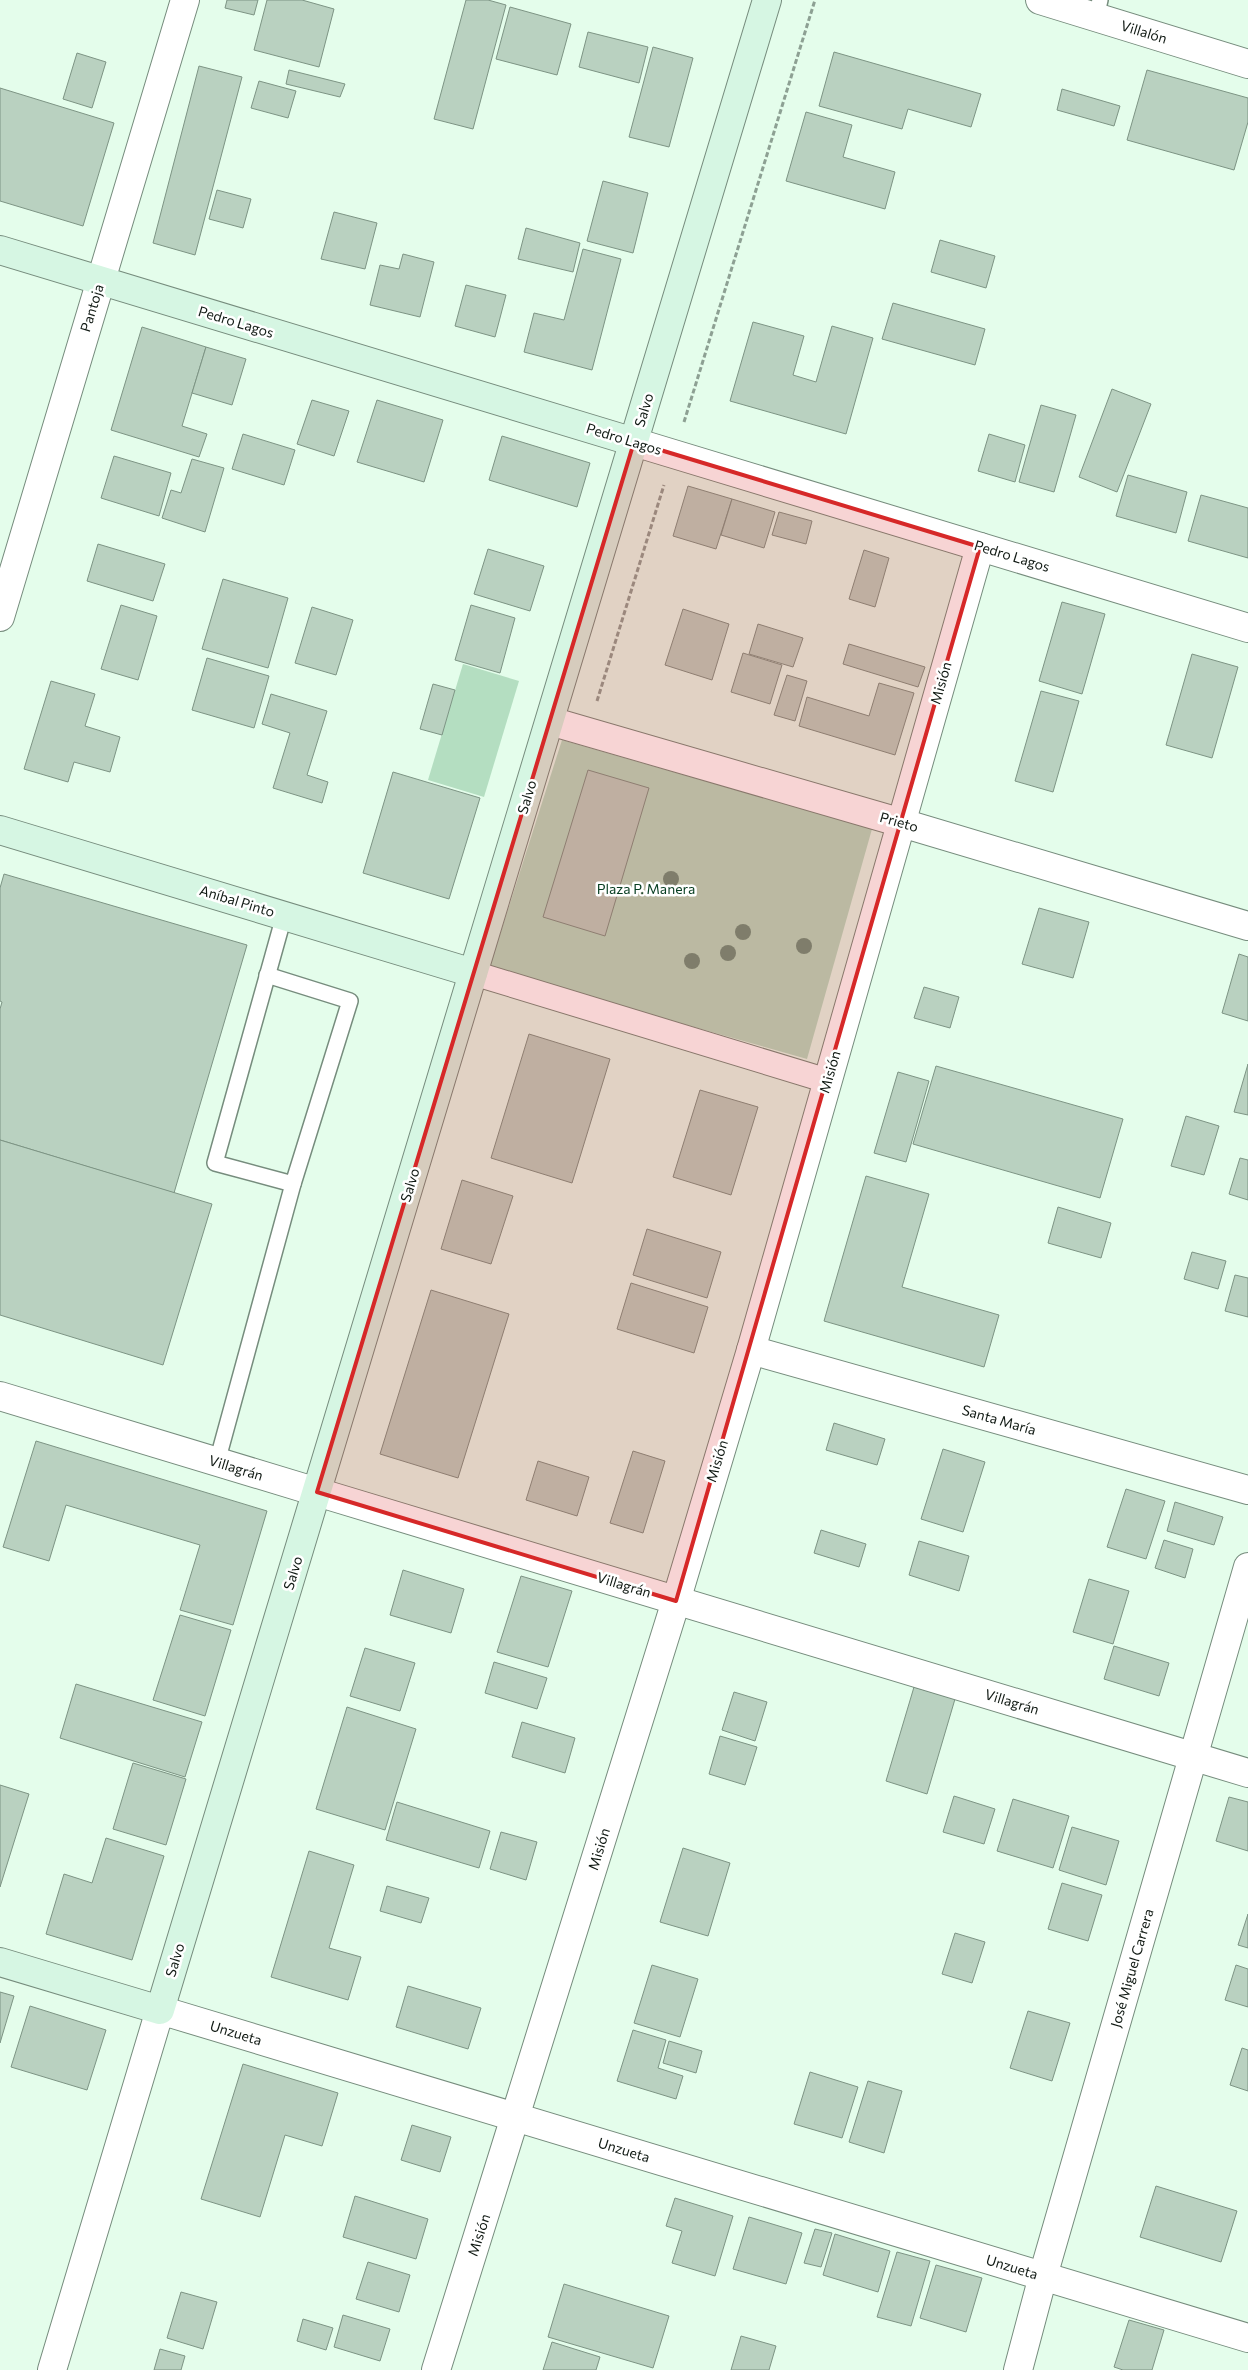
<svg xmlns="http://www.w3.org/2000/svg" width="1248" height="2370" viewBox="0 0 1248 2370" font-family="Commissioner,sans-serif">
<rect width="100%" height="100%" fill="#e4fdeb"/>
<g fill="#b4dec1">
<polygon points="463,664 519,681 484,797 428,780"/>
<polygon points="562,740 872,829 807,1059 489,969"/>
</g>
<g fill="#b9d1c0" stroke="#7d9484">
<polygon points="227,0 258,0 254,15 225,8"/>
<polygon points="267,0 302,0 334,9 319,67 254,50"/>
<polygon points="466,0 488,0 506,5 473,129 434,119"/>
<polygon points="510,7 571,24 557,75 496,59"/>
<polygon points="588,32 648,47 639,83 579,67"/>
<polygon points="653,47 693,58 669,147 629,137"/>
<polygon points="834,52 981,94 971,127 908,109 902,129 819,106"/>
<polygon points="77,53 106,62 92,108 63,99"/>
<polygon points="199,66 242,77 195,255 153,243"/>
<polygon points="289,70 345,84 340,97 286,84"/>
<polygon points="1147,70 1248,98 1248,122 1234,170 1127,140"/>
<polygon points="259,81 296,91 288,118 251,108"/>
<polygon points="0,88 114,123 83,226 0,201"/>
<polygon points="1062,89 1120,106 1114,126 1057,110"/>
<polygon points="806,112 852,125 843,157 895,172 885,209 786,181"/>
<polygon points="603,181 648,193 633,253 587,241"/>
<polygon points="217,190 251,199 243,228 209,219"/>
<polygon points="334,212 377,223 365,269 321,259"/>
<polygon points="526,228 580,243 573,272 518,259"/>
<polygon points="940,240 995,256 986,288 931,272"/>
<polygon points="583,249 621,259 592,370 524,352 534,313 564,320"/>
<polygon points="403,254 434,262 420,317 370,305 380,265 399,269"/>
<polygon points="466,285 506,295 495,337 455,326"/>
<polygon points="893,303 985,329 975,365 882,339"/>
<polygon points="753,322 804,336 793,375 816,382 832,326 873,338 846,434 730,401"/>
<polygon points="142,327 206,347 182,426 207,434 199,457 111,430"/>
<polygon points="206,347 246,359 232,405 192,393"/>
<polygon points="1112,389 1151,404 1117,492 1079,477"/>
<polygon points="312,400 349,411 334,456 297,444"/>
<polygon points="377,400 443,420 424,482 357,462"/>
<polygon points="1041,405 1076,415 1054,492 1019,482"/>
<polygon points="243,434 295,450 284,485 232,469"/>
<polygon points="989,434 1025,445 1015,482 978,471"/>
<polygon points="502,436 590,463 577,507 489,480"/>
<polygon points="114,456 171,473 159,516 101,498"/>
<polygon points="192,459 224,468 205,532 162,518 171,490 181,493"/>
<polygon points="1128,475 1187,492 1176,533 1116,516"/>
<polygon points="688,486 732,499 716,549 673,536"/>
<polygon points="1201,495 1248,508 1248,558 1188,541"/>
<polygon points="732,499 775,512 764,548 721,535"/>
<polygon points="779,512 812,521 806,544 772,535"/>
<polygon points="98,544 165,564 153,601 87,581"/>
<polygon points="488,549 544,566 530,611 474,594"/>
<polygon points="864,550 889,558 875,607 849,599"/>
<polygon points="223,579 288,598 268,668 202,649"/>
<polygon points="1062,602 1105,614 1082,694 1039,681"/>
<polygon points="121,605 157,616 138,680 101,669"/>
<polygon points="471,605 515,618 500,673 455,660"/>
<polygon points="312,607 353,620 336,675 295,663"/>
<polygon points="683,609 729,624 712,680 665,665"/>
<polygon points="758,624 803,638 793,667 749,654"/>
<polygon points="849,644 925,667 918,687 843,664"/>
<polygon points="743,653 782,665 770,704 731,692"/>
<polygon points="1192,654 1238,667 1212,758 1166,745"/>
<polygon points="207,658 269,676 254,728 192,710"/>
<polygon points="787,675 807,681 795,721 774,715"/>
<polygon points="51,681 95,694 85,726 120,737 110,772 74,762 68,782 24,769"/>
<polygon points="879,683 914,693 895,755 799,726 807,697 869,716"/>
<polygon points="433,684 455,690 442,735 420,729"/>
<polygon points="1041,691 1079,701 1053,792 1015,781"/>
<polygon points="271,694 327,711 307,775 328,782 322,803 273,788 290,733 262,724"/>
<polygon points="588,770 649,788 605,936 543,917"/>
<polygon points="393,772 480,798 449,899 363,873"/>
<polygon points="4,874 247,945 174,1193 0,1140 0,1009 2,1002 0,1001 0,888"/>
<polygon points="1039,908 1089,922 1073,978 1022,964"/>
<polygon points="1239,954 1248,957 1248,1021 1222,1013"/>
<polygon points="924,987 959,997 950,1028 914,1018"/>
<polygon points="529,1034 610,1059 572,1183 491,1158"/>
<polygon points="1248,1064 1248,1115 1234,1112"/>
<polygon points="936,1066 1123,1119 1100,1198 913,1144"/>
<polygon points="898,1072 929,1081 906,1162 874,1153"/>
<polygon points="700,1090 758,1107 731,1195 673,1177"/>
<polygon points="1186,1116 1219,1126 1204,1175 1171,1166"/>
<polygon points="0,1140 212,1204 163,1365 0,1315"/>
<polygon points="1240,1158 1248,1160 1248,1200 1229,1194"/>
<polygon points="866,1176 929,1194 902,1287 999,1315 984,1367 824,1321"/>
<polygon points="462,1180 513,1196 491,1264 441,1249"/>
<polygon points="1058,1207 1111,1223 1101,1258 1048,1243"/>
<polygon points="647,1229 721,1252 707,1298 633,1275"/>
<polygon points="1192,1252 1226,1261 1218,1289 1184,1279"/>
<polygon points="1235,1275 1248,1278 1248,1317 1225,1311"/>
<polygon points="631,1283 708,1307 694,1353 617,1329"/>
<polygon points="431,1290 509,1314 458,1478 380,1454"/>
<polygon points="834,1423 885,1439 877,1465 826,1450"/>
<polygon points="36,1441 267,1511 233,1625 180,1610 200,1545 66,1505 49,1561 3,1547"/>
<polygon points="943,1449 985,1462 963,1532 921,1519"/>
<polygon points="633,1451 665,1461 643,1533 610,1523"/>
<polygon points="538,1461 589,1477 577,1516 526,1500"/>
<polygon points="1126,1489 1165,1501 1146,1559 1107,1547"/>
<polygon points="1175,1502 1223,1517 1214,1545 1167,1531"/>
<polygon points="821,1530 866,1544 859,1567 814,1553"/>
<polygon points="1164,1540 1193,1549 1185,1578 1155,1568"/>
<polygon points="919,1541 969,1556 959,1591 909,1575"/>
<polygon points="403,1570 464,1589 451,1633 390,1615"/>
<polygon points="521,1576 572,1591 548,1667 497,1652"/>
<polygon points="1089,1579 1129,1591 1113,1644 1073,1632"/>
<polygon points="180,1615 231,1630 205,1716 153,1700"/>
<polygon points="1114,1646 1169,1663 1159,1696 1104,1679"/>
<polygon points="365,1648 415,1663 400,1711 350,1696"/>
<polygon points="494,1662 547,1678 537,1709 485,1693"/>
<polygon points="76,1684 202,1722 185,1777 60,1738"/>
<polygon points="914,1687 955,1699 927,1794 886,1781"/>
<polygon points="734,1692 767,1702 755,1741 722,1730"/>
<polygon points="347,1707 416,1729 385,1830 316,1809"/>
<polygon points="522,1722 575,1738 565,1773 512,1757"/>
<polygon points="720,1736 757,1747 745,1785 709,1774"/>
<polygon points="133,1763 186,1779 166,1845 113,1829"/>
<polygon points="0,1785 29,1794 0,1887"/>
<polygon points="954,1796 995,1809 984,1844 943,1832"/>
<polygon points="1229,1797 1248,1802 1248,1851 1216,1841"/>
<polygon points="1013,1799 1069,1816 1053,1868 997,1851"/>
<polygon points="397,1802 490,1831 479,1868 386,1840"/>
<polygon points="1072,1827 1119,1841 1106,1885 1059,1870"/>
<polygon points="501,1832 537,1842 526,1880 490,1869"/>
<polygon points="106,1838 164,1856 132,1960 46,1934 64,1874 92,1883"/>
<polygon points="683,1848 730,1863 708,1936 660,1922"/>
<polygon points="309,1851 354,1865 329,1948 361,1957 348,2000 271,1977"/>
<polygon points="1062,1883 1102,1895 1088,1941 1048,1929"/>
<polygon points="387,1886 429,1898 421,1923 380,1911"/>
<polygon points="1248,1914 1248,1948 1238,1945"/>
<polygon points="955,1933 985,1942 972,1983 942,1974"/>
<polygon points="652,1965 698,1979 680,2037 634,2023"/>
<polygon points="1236,1965 1248,1969 1248,2007 1225,2000"/>
<polygon points="408,1986 481,2008 468,2049 396,2027"/>
<polygon points="0,1992 14,1996 0,2043"/>
<polygon points="30,2006 106,2030 87,2090 11,2067"/>
<polygon points="1028,2011 1070,2023 1052,2081 1010,2068"/>
<polygon points="633,2030 666,2040 658,2068 683,2076 676,2099 617,2081"/>
<polygon points="669,2041 702,2051 696,2073 663,2063"/>
<polygon points="1242,2048 1248,2050 1248,2091 1230,2085"/>
<polygon points="243,2064 338,2093 322,2146 285,2135 260,2217 201,2199"/>
<polygon points="810,2072 858,2087 842,2138 794,2124"/>
<polygon points="868,2081 902,2091 884,2153 849,2142"/>
<polygon points="412,2125 451,2137 440,2172 401,2160"/>
<polygon points="1156,2186 1237,2211 1221,2262 1140,2237"/>
<polygon points="355,2196 428,2219 416,2259 343,2237"/>
<polygon points="675,2198 733,2216 715,2276 672,2263 682,2231 666,2226"/>
<polygon points="749,2217 802,2233 786,2284 733,2269"/>
<polygon points="815,2229 832,2233 821,2267 804,2263"/>
<polygon points="835,2234 890,2251 878,2292 823,2275"/>
<polygon points="897,2252 930,2261 911,2326 877,2317"/>
<polygon points="368,2262 410,2275 399,2312 356,2299"/>
<polygon points="936,2265 982,2278 966,2332 920,2318"/>
<polygon points="564,2284 669,2316 653,2368 548,2337"/>
<polygon points="181,2292 217,2302 203,2349 167,2338"/>
<polygon points="343,2315 390,2329 380,2361 334,2347"/>
<polygon points="303,2319 333,2328 326,2350 297,2341"/>
<polygon points="1129,2320 1164,2330 1152,2370 1123,2370 1114,2367"/>
<polygon points="741,2336 776,2346 769,2370 731,2370"/>
<polygon points="552,2342 600,2357 596,2370 543,2370"/>
<polygon points="160,2349 185,2356 181,2370 154,2370"/>
</g>
<g fill="none" stroke-linecap="round" stroke-linejoin="round">
<defs>
<g id="service">
<polyline points="1096,17 1100,0"/>
<polyline points="284,916 215,1163 293,1184"/>
<polyline points="217,1462 293,1184 350,1001 267,975"/>
</g>
<polyline id="pedestrian" points="473,973 828,1081"/>
<g id="minor">
<polyline points="1040,0 1248,64"/>
<polyline points="634,442 1248,628"/>
<polyline points="0,617 185,0"/>
<polyline points="550,721 902,823 1248,926"/>
<polyline points="751,1350 1248,1490"/>
<polyline points="317,1492 1248,1773"/>
<polyline points="1043,2276 1248,1567"/>
<polyline points="436,2370 676,1601 751,1350 980,547"/>
</g>
<g id="tertiary">
<polyline points="0,1396 317,1492"/>
<polyline points="52,2370 160,2010 1248,2338"/>
<polyline points="1018,2370 1043,2276"/>
</g>
<g id="secondary">
<polyline points="0,250 634,442"/>
<polyline points="0,830 473,973"/>
<polyline points="0,1962 160,2010 767,0"/>
</g>
</defs>
<use href="#service" stroke="#768c7d" stroke-width="18"/>
<use href="#pedestrian" stroke="#768c7d" stroke-width="26"/>
<use href="#minor" stroke="#768c7d" stroke-width="30"/>
<use href="#tertiary" stroke="#768c7d" stroke-width="30"/>
<use href="#secondary" stroke="#768c7d" stroke-width="30"/>
<g stroke="#8da093" stroke-width="3" stroke-dasharray="5 2.5" stroke-linecap="butt">
<polyline points="684,422 815,0"/>
<polyline points="597,701 664,485"/>
</g>
<use href="#service" stroke="#fff" stroke-width="15"/>
<use href="#pedestrian" stroke="#fff" stroke-width="24"/>
<use href="#minor" stroke="#fff" stroke-width="28"/>
<use href="#tertiary" stroke="#fff" stroke-width="28"/>
<use href="#secondary" stroke="#d6f6e3" stroke-width="28"/>
</g>
<g fill="#6a937c">
<circle cx="671" cy="879" r="8"/>
<circle cx="743" cy="932" r="8"/>
<circle cx="804" cy="946" r="8"/>
<circle cx="728" cy="953" r="8"/>
<circle cx="692" cy="961" r="8"/>
</g>
<path fill="#d62828" fill-opacity="0.2" stroke="#d62828" stroke-width="4" stroke-linejoin="round" d="M634,442L980,547L676,1601L317,1492Z"/>
<g text-anchor="middle" stroke-width="5" stroke-linejoin="round" paint-order="stroke">
<g font-size="14" fill="#101913" stroke="#fff">
<text transform="translate(1144 32) rotate(17)" y="5">Villalón</text>
<text transform="translate(92 308) rotate(-73)" y="5">Pantoja</text>
<text transform="translate(236 322) rotate(17)" y="5">Pedro Lagos</text>
<text transform="translate(644 410) rotate(-73)" y="5">Salvo</text>
<text transform="translate(624 439) rotate(17)" y="5">Pedro Lagos</text>
<text transform="translate(1012 556) rotate(17)" y="5">Pedro Lagos</text>
<text transform="translate(941 683) rotate(-74)" y="5">Misión</text>
<text transform="translate(527 797) rotate(-73)" y="5">Salvo</text>
<text transform="translate(899 822) rotate(16)" y="5">Prieto</text>
<text transform="translate(237 901) rotate(17)" y="5">Aníbal Pinto</text>
<text transform="translate(830 1072) rotate(-74)" y="5">Misión</text>
<text transform="translate(410 1185) rotate(-73)" y="5">Salvo</text>
<text transform="translate(999 1420) rotate(16)" y="5">Santa María</text>
<text transform="translate(717 1461) rotate(-73)" y="5">Misión</text>
<text transform="translate(236 1468) rotate(17)" y="5">Villagrán</text>
<text transform="translate(293 1573) rotate(-73)" y="5">Salvo</text>
<text transform="translate(624 1585) rotate(17)" y="5">Villagrán</text>
<text transform="translate(1012 1702) rotate(17)" y="5">Villagrán</text>
<text transform="translate(599 1849) rotate(-73)" y="5">Misión</text>
<text transform="translate(175 1960) rotate(-73)" y="5">Salvo</text>
<text transform="translate(1132 1968) rotate(-74)" y="5">José Miguel Carrera</text>
<text transform="translate(236 2033) rotate(17)" y="5">Unzueta</text>
<text transform="translate(624 2150) rotate(17)" y="5">Unzueta</text>
<text transform="translate(479 2235) rotate(-72)" y="5">Misión</text>
<text transform="translate(1012 2267) rotate(17)" y="5">Unzueta</text>
</g>
<g font-size="14" fill="#063d21" stroke="#fff">
<text x="646" y="894">Plaza P. Manera</text>
</g>
</g>
</svg>
